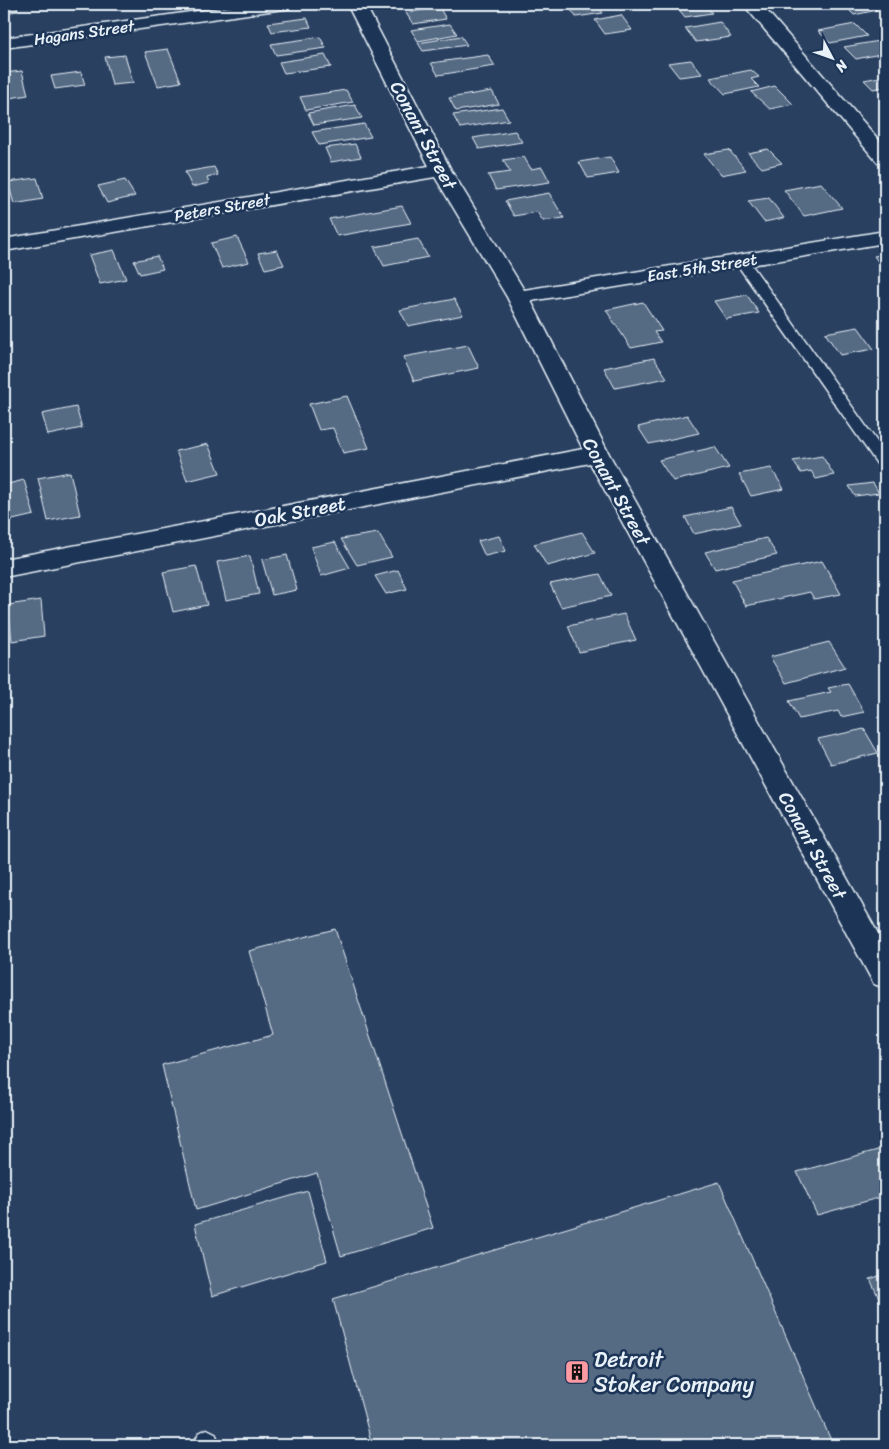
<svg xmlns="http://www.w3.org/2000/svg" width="889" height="1449" viewBox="0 0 889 1449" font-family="Sriracha,sans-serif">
<rect width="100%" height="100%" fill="#294061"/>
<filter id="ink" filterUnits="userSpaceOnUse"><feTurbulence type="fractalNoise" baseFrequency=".02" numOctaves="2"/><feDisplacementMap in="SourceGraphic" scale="10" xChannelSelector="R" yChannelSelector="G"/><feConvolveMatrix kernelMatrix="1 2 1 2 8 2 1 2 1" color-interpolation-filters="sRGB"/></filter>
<g filter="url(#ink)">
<g fill="#556a83" stroke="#e8f1f8">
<polygon points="4,4 16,4 18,11 4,13"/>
<polygon points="394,4 431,4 397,9"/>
<polygon points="567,4 596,4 603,13 576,17"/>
<polygon points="694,4 704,4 712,13 685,17 676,6"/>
<polygon points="853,4 870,4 877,10 854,15 844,5"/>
<polygon points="439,7 446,19 413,24 406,13"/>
<polygon points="621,15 632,30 605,34 595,20"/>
<polygon points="307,18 311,27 272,32 268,23"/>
<polygon points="720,22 731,37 696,42 685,28"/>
<polygon points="450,24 457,34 418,41 411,30"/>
<polygon points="855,24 867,36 830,43 818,31"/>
<polygon points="461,36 467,45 423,51 418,43"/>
<polygon points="320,37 326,48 276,55 271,44"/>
<polygon points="885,40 885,53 856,59 844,47"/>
<polygon points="168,49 181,82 158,86 145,52"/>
<polygon points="125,55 133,83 112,85 105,57"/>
<polygon points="325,55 331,67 284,73 279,62"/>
<polygon points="488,55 495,66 438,75 431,63"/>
<polygon points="691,60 702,74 679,77 668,63"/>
<polygon points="751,70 759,77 751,79 759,87 725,94 710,78"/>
<polygon points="22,71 28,95 4,99 4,73"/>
<polygon points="81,72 85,85 55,89 51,76"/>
<polygon points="885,76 885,87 873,89 864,80"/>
<polygon points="775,86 793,104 770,109 751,92"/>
<polygon points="346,90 353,102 306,110 300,97"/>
<polygon points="492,91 499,104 456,111 449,98"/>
<polygon points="355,105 362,118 314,125 308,113"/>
<polygon points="502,108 509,120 460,128 453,115"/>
<polygon points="364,124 371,137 319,145 312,132"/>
<polygon points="515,131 522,142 479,149 473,138"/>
<polygon points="355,144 361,157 331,162 325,148"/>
<polygon points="768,149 782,163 762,168 748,153"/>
<polygon points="729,150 746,170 721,175 704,154"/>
<polygon points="524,157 531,169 542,167 550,182 496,190 488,175 510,172 503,160"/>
<polygon points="610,157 619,173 588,178 579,162"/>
<polygon points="214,167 218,175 207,178 209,183 192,187 185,172"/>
<polygon points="37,178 43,199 14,204 8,182"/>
<polygon points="125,180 135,196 107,203 98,186"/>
<polygon points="821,183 842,208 804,216 784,190"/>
<polygon points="549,193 564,218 543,221 537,212 514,216 505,201"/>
<polygon points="769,198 784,218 764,222 748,201"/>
<polygon points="402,206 411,223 337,236 329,219"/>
<polygon points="237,237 249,262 222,268 211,243"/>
<polygon points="418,239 428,257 384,266 374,247"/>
<polygon points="114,250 126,279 100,284 89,255"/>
<polygon points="277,250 284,265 265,269 258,253"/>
<polygon points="885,254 885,271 874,256"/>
<polygon points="157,256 163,269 140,274 134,261"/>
<polygon points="747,295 759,313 726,319 714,301"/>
<polygon points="454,299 463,315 408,326 400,310"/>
<polygon points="643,302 662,331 654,332 661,342 631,348 606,310"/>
<polygon points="858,327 874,349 840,355 825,333"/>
<polygon points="468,345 479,368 414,381 403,357"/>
<polygon points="654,358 667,378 615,388 604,368"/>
<polygon points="347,396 369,448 343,453 333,428 319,430 309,404"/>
<polygon points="76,407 82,428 48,435 42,414"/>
<polygon points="687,415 699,433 649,444 638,427"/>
<polygon points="208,444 220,473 187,481 176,451"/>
<polygon points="715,447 729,468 673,481 659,460"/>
<polygon points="822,456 834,475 816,479 811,471 801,473 793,461"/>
<polygon points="771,468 784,489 751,496 739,474"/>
<polygon points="70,472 80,515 48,521 38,478"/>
<polygon points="24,480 34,515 4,522 4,485"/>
<polygon points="873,483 879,493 855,496 849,486"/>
<polygon points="731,507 741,524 694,534 685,517"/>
<polygon points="582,532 595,553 547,566 534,544"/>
<polygon points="378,533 392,557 357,565 341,539"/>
<polygon points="499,536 506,551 485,556 478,541"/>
<polygon points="766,538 777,555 715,569 705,552"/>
<polygon points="335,542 350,568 321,576 311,547"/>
<polygon points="287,555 297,590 272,595 262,560"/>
<polygon points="250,556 259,594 226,600 217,562"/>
<polygon points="822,561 841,594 814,599 810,592 746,606 732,580"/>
<polygon points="196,566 207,605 173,612 163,572"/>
<polygon points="398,570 407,589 386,594 375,576"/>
<polygon points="600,574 611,596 561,607 550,584"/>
<polygon points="41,600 44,636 12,641 8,605"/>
<polygon points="624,614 636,640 579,652 568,626"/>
<polygon points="829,642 845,667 786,683 770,657"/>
<polygon points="848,684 864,712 841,717 838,711 799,719 789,701 831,692 828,688"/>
<polygon points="864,729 878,753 831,764 818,739"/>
<polygon points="335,929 433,1228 341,1256 317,1173 196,1210 162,1065 273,1035 249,951"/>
<polygon points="885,1148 885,1196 817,1215 797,1172"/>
<polygon points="719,1182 833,1445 372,1445 333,1299"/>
<polygon points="308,1191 327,1261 212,1296 195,1224"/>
<polygon points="885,1274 885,1311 870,1279"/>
</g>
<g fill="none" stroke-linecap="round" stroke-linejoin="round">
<defs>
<g id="lane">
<polygon points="741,256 746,257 885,453 885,469 880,468 734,260"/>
<polygon points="207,1429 215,1433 220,1445 196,1445 195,1441 199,1433"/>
</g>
<g id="street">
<polygon points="248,4 293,4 290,8 284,9 4,48 4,38"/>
<polygon points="347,4 365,4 451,170 524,290 885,231 885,243 531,301 609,454 885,946 885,988 874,984 590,463 4,577 4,559 583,449 507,297 435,177 4,251 4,239 429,166"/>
<polygon points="743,4 761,4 885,147 885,165 878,163"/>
</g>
</defs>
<use href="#lane" stroke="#e8f1f8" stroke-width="3"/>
<use href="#street" stroke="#e8f1f8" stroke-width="3"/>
<use href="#lane" fill="#1d3557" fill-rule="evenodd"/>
<use href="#street" fill="#1d3557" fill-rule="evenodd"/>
</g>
</g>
<defs>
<symbol id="building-square" viewBox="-11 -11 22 22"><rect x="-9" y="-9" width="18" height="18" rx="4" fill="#ff9aa2" stroke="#1d3557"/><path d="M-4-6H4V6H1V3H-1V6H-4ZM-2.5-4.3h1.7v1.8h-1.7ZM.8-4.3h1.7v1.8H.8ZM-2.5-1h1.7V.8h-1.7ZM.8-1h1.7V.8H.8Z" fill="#111"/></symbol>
</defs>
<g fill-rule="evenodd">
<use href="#building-square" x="563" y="1358" width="28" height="28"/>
</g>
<g text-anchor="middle" stroke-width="5" stroke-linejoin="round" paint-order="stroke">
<g font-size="16" fill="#e8f1f8" stroke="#1d3557">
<text transform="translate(84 32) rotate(-8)" y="6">Hagans Street</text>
<text transform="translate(222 207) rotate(-10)" y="6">Peters Street</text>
<text transform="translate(702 267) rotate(-9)" y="6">East 5th Street</text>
</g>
<g font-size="19" fill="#e8f1f8" stroke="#1d3557">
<text transform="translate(424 135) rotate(62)" y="7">Conant Street</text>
<text transform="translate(617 491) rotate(61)" y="7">Conant Street</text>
<text transform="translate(300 511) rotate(-11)" y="7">Oak Street</text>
<text transform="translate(813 845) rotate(61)" y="7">Conant Street</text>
</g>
<g font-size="22" fill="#e8f1f8" stroke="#1d3557" text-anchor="start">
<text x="594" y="1367">Detroit<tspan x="594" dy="25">Stoker Company</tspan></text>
</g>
</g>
<rect width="889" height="1449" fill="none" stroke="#1d3557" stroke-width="20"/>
<rect x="10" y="10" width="869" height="1429" fill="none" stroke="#e8f1f8" stroke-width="2" filter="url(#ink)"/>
<g transform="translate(832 58) rotate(131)" stroke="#1d3557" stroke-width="4" paint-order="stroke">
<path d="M0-4L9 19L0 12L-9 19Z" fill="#e8f1f8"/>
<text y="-8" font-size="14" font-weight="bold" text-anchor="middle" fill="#e8f1f8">N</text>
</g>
</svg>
